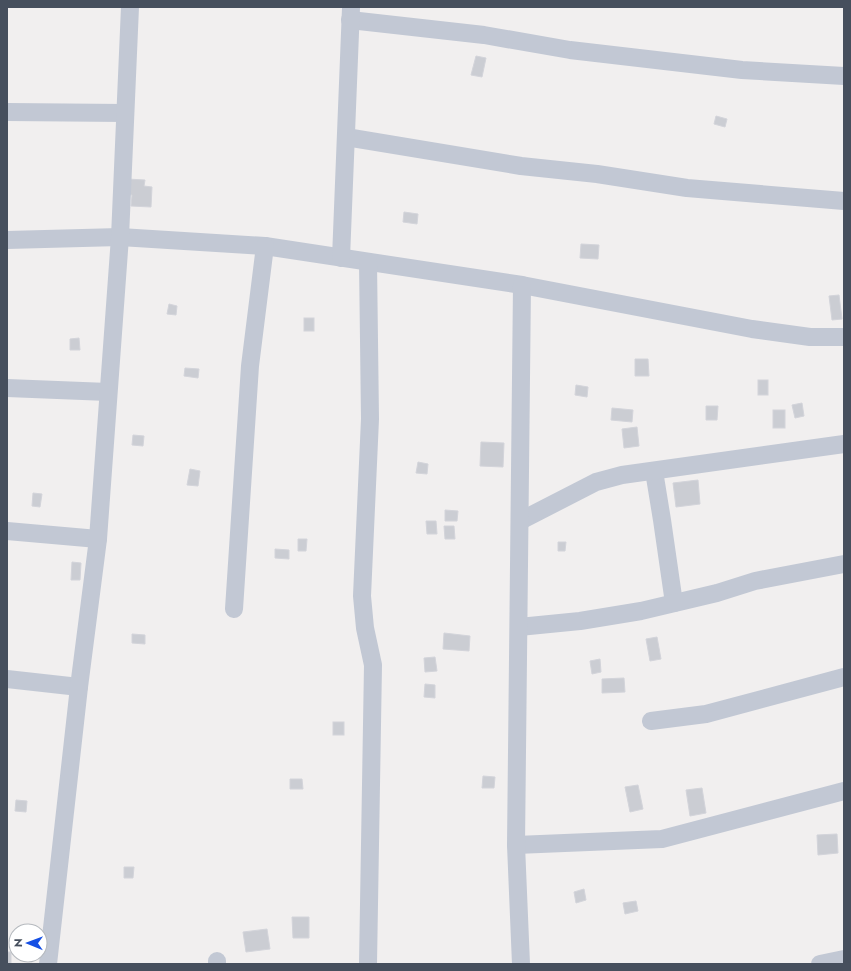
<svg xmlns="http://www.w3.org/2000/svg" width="851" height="971" viewBox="0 0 851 971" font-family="Jost,sans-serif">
<rect width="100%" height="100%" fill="#f1efef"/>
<g fill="#cbcdd3" stroke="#d3d4da">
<polygon points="476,56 486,58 482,77 471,75"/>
<polygon points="716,116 727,119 725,127 714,124"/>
<polygon points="127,179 145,180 144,186 152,187 151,207 131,206 132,195 126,194"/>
<polygon points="404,212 418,214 417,224 403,222"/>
<polygon points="581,244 599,245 598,259 580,258"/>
<polygon points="839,295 842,319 832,320 829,296"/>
<polygon points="169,304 177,306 176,315 167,314"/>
<rect x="304" y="318" width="10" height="13"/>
<polygon points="79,338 80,350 70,350 70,339"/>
<polygon points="635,359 648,359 649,376 635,376"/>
<polygon points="185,368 199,369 198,378 184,376"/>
<rect x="758" y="380" width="10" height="15"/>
<polygon points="576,385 588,387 587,397 575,395"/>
<polygon points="802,403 804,416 795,418 792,405"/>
<polygon points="706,406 718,406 717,420 706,420"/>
<polygon points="612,408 633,410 632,422 611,420"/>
<rect x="773" y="410" width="12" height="18"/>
<polygon points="637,427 639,446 624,448 622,429"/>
<polygon points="133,435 144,436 143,446 132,445"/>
<polygon points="481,442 504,443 503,467 480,466"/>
<polygon points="418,462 428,464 427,474 416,473"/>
<polygon points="190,469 200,471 198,486 187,485"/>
<polygon points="698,480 700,504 676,507 673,483"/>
<polygon points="33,493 42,494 40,507 32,506"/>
<polygon points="445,510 458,511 457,521 445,521"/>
<polygon points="426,521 436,521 437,534 427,534"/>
<polygon points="444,526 454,526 455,539 445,539"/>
<polygon points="298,539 307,539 306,551 298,551"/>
<polygon points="558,542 566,542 565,551 558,551"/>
<polygon points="275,549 289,550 289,559 275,558"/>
<polygon points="72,562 81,563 80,580 71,580"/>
<polygon points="444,633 470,636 469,651 443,649"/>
<polygon points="132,634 145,635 145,644 132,643"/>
<polygon points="657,637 661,659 650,661 646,639"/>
<polygon points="435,657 437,671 425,672 424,658"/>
<polygon points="600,659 601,672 592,674 590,661"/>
<polygon points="624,678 625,692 602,693 602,679"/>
<polygon points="425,684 435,685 435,698 424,697"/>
<rect x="333" y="722" width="11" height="13"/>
<polygon points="483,776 495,777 494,788 482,788"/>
<polygon points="290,779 302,779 303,789 290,789"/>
<polygon points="638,785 643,809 630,812 625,787"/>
<polygon points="702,788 706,813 690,816 686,790"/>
<polygon points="16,800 27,801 26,812 15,811"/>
<polygon points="837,834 838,853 818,855 817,835"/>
<polygon points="124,867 134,867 133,878 124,878"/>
<polygon points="584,889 586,900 576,903 574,892"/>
<polygon points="636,901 638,911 625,914 623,903"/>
<polygon points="292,917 309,917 309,938 293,938"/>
<polygon points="267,929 270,949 246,952 243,932"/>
<rect x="7" y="952" width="4" height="12"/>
</g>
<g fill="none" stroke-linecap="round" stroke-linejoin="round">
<g stroke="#c2c8d4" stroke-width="18">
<polyline points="350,20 484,35 570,50 742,70 844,76"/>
<polyline points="7,112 125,113"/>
<polyline points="346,137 521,166 597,174 687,188 844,201"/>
<polyline points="7,240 120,237 265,246 522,285 752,329 810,337 844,337"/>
<polyline points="341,258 351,8"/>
<polyline points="7,388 108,392"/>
<polyline points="654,471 662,520 674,603"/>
<polyline points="520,521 596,482 622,475 844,444"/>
<polyline points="7,531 98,539"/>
<polyline points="234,609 250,366 265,246"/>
<polyline points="519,627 580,621 641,611 717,593 755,581 844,564"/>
<polyline points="7,679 79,687"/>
<polyline points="651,721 706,714 844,677"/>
<polyline points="516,845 662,839 844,791"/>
<polyline points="48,964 79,687 98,539 120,237 130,7"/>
<polyline points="217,964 217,961"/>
<polyline points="368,964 373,665 365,628 362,596 370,419 368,262"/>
<polyline points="521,964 516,845 522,285"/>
<polyline points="820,964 844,959"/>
</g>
</g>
<rect width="851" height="971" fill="none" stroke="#464f5d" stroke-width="16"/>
<g transform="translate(28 943) rotate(271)"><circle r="19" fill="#ffffff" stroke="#b5b9be"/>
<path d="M0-3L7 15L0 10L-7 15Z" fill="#154fe4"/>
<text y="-6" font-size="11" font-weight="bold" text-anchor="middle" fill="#464f5d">N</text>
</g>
</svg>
